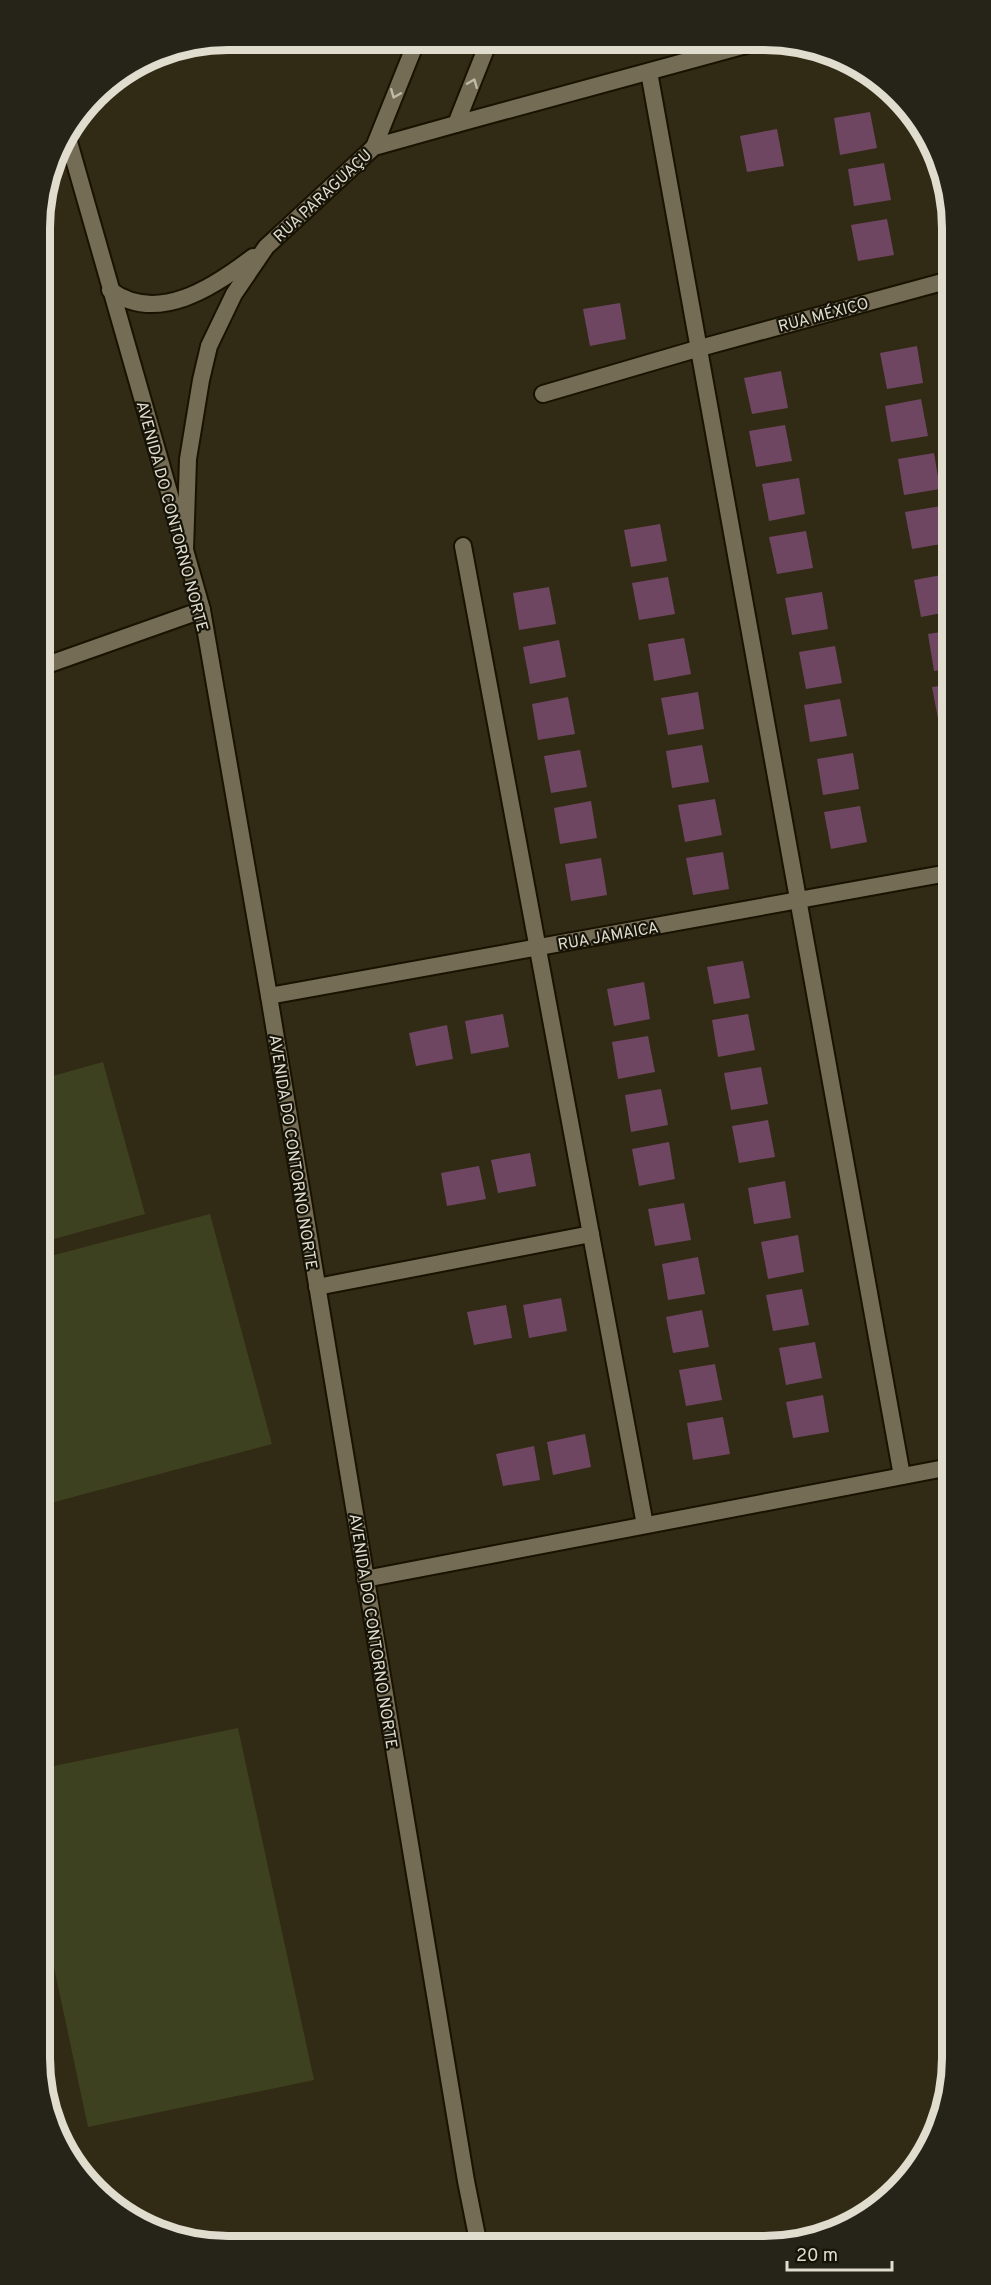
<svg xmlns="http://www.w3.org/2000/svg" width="991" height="2285" viewBox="0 0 991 2285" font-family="Overpass,sans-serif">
<rect width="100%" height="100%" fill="#312a14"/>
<g fill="#3e411f">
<polygon points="103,1062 145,1214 43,1242 42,1079"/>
<polygon points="210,1214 272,1444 43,1505 43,1258"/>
<polygon points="238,1728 314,2080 88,2127 45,1925 44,1768"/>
</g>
<g fill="#6f4661">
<polygon points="870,112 877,148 840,155 834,118"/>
<polygon points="777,129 784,166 747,172 740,136"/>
<polygon points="884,163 891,200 854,206 848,169"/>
<polygon points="887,219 894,255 858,261 851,225"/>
<polygon points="620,303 626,339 590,346 583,309"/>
<polygon points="917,346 923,383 887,389 880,353"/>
<polygon points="781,371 788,408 752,414 744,378"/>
<polygon points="921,399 928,436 891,442 885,406"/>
<polygon points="785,425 792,461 756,467 749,431"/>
<polygon points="934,453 940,489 904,495 898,459"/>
<polygon points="799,478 805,514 769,521 762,484"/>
<polygon points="941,506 947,543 912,549 905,512"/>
<polygon points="660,524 667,561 631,567 624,530"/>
<polygon points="806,531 813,568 777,574 769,537"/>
<polygon points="947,574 947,612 921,617 914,580"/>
<polygon points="668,577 675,614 639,620 632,583"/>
<polygon points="549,587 556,624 519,630 513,593"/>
<polygon points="822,592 828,629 792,635 785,598"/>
<polygon points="947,631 947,669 934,671 928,634"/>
<polygon points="684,638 691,674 654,681 648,644"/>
<polygon points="559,640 566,677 530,684 523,647"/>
<polygon points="835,646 842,683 806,689 799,652"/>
<polygon points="947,685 947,723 939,724 932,687"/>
<polygon points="698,692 704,729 668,735 661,698"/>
<polygon points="568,697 575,734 538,740 532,704"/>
<polygon points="840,699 847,736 810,742 804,705"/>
<polygon points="702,745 709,782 672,788 666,751"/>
<polygon points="580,750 587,787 551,793 544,756"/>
<polygon points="853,753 859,789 823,795 817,759"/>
<polygon points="715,799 722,835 685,842 678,805"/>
<polygon points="591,801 597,838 560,844 554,808"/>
<polygon points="860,806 867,842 831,849 824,812"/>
<polygon points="723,852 729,889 693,895 686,858"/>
<polygon points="601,858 607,895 571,901 565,864"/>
<polygon points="743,961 750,998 714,1004 707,967"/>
<polygon points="644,982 650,1019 614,1026 607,989"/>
<polygon points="503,1014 509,1047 471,1054 465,1021"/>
<polygon points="748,1014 755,1050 718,1057 712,1020"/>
<polygon points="447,1025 453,1059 416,1066 409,1033"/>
<polygon points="648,1036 655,1072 618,1079 612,1042"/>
<polygon points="761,1067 768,1104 731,1110 724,1073"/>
<polygon points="661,1089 668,1125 631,1132 625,1095"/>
<polygon points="768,1120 775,1157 739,1163 732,1126"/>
<polygon points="669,1142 675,1179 639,1186 632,1149"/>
<polygon points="530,1153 536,1186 498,1193 491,1160"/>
<polygon points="479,1166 486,1199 447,1206 441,1173"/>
<polygon points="785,1181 791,1218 754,1224 748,1188"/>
<polygon points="684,1203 691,1240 655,1246 648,1209"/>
<polygon points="798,1235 804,1272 768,1279 761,1242"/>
<polygon points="698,1257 705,1294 668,1300 662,1264"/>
<polygon points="802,1289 809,1325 773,1331 766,1295"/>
<polygon points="561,1298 567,1331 529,1338 523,1305"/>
<polygon points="506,1305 512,1338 474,1345 467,1312"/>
<polygon points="702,1310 709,1347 673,1353 666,1317"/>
<polygon points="815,1342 822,1378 786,1385 779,1348"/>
<polygon points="715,1364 722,1400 686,1406 679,1370"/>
<polygon points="823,1395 829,1432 793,1438 786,1402"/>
<polygon points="723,1417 730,1454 693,1460 687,1423"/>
<polygon points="585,1434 591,1467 553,1475 547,1442"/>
<polygon points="534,1446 540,1480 503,1486 496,1454"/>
</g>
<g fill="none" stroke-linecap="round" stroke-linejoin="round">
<defs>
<g id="minor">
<polyline points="649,72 902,1476"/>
<polyline points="456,124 757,42"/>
<polyline points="941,172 946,195"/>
<polyline points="543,394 700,348 946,281"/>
<polyline points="463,546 645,1525"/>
<polyline points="185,550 202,610 269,996 466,2181 478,2241"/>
<polyline points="41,667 202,610"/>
<polyline points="269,996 948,873"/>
<polyline points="317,1287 591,1234"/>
<polyline points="365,1579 950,1467"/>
</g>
<g id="tertiary">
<polyline points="58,145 69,142 181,534"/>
<polyline points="374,147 417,40"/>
<path d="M110,290C157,325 214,287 253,257"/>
<polyline points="185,550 188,459 201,380 209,346 234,294 266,247 374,147 456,124 489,41"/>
</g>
</defs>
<use href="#minor" stroke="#191200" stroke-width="20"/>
<use href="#tertiary" stroke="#191200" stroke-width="20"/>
<use href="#minor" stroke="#746c54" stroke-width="16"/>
<use href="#tertiary" stroke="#746c54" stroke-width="16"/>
</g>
<defs><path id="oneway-chevron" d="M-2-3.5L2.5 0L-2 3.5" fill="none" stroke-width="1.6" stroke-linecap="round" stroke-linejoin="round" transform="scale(1.5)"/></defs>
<g stroke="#c0baa9">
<use href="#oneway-chevron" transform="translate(473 83) rotate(-68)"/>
<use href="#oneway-chevron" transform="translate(395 94) rotate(112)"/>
</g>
<g text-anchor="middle" stroke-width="4.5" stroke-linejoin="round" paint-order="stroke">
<g font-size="16" fill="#e0dcce" stroke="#161309">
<text transform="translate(322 195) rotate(-43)" y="6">RUA PARAGUAÇU</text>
<text transform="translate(823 314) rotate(-15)" y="6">RUA MÉXICO</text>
<text transform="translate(173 516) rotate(75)" y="6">AVENIDA DO CONTORNO NORTE</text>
<text transform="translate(608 935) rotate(-10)" y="6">RUA JAMAICA</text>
<text transform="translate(294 1152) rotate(81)" y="6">AVENIDA DO CONTORNO NORTE</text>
<text transform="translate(374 1631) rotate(81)" y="6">AVENIDA DO CONTORNO NORTE</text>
</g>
</g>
<path d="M0 0H991V2285H0ZM228 50H764A178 178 0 0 1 942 228V2058A178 178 0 0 1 764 2236H228A178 178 0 0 1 50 2058V228A178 178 0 0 1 228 50Z" fill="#262319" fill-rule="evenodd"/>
<path fill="none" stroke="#e0dcce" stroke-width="8" d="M228 50H764A178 178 0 0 1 942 228V2058A178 178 0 0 1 764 2236H228A178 178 0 0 1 50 2058V228A178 178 0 0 1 228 50Z"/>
<path d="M787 2261v9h105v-9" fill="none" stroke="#e0dcce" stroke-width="3"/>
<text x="796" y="2261" font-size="18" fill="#e0dcce" stroke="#161309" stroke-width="4.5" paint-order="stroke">20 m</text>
</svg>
